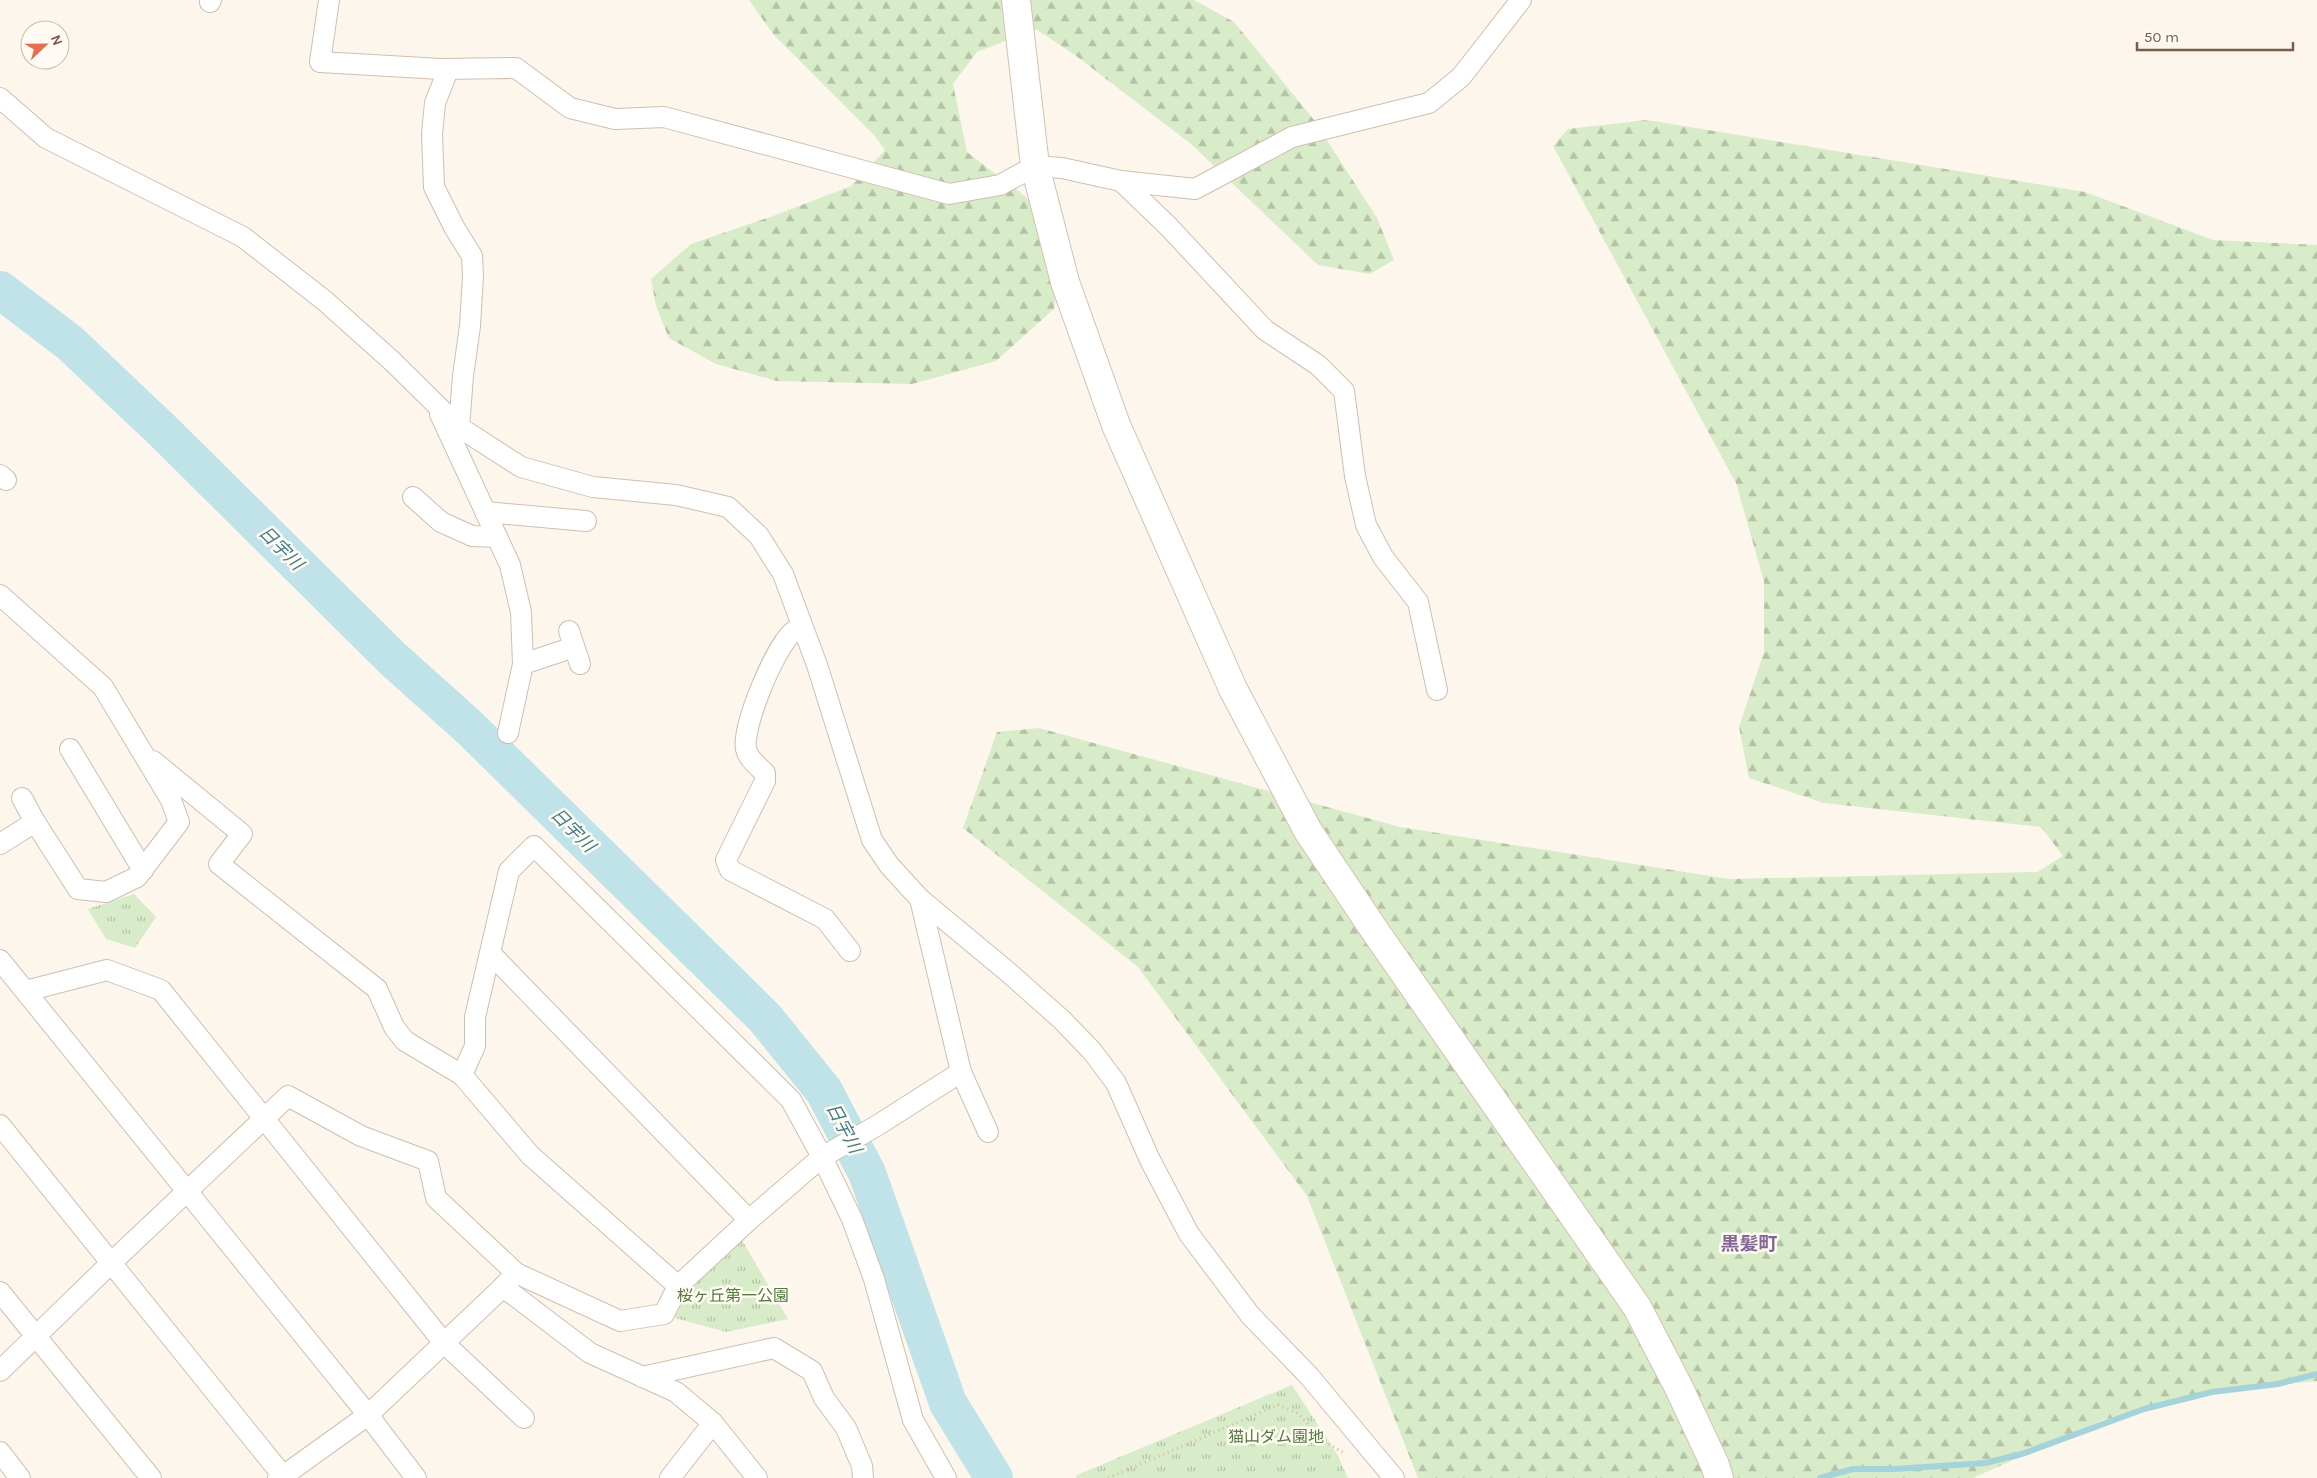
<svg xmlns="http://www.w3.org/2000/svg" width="2317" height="1478" viewBox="0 0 2317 1478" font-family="Karla,'Noto Sans JP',sans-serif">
<defs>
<pattern id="forest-firs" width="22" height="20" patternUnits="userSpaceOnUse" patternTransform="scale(1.25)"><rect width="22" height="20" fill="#d8ecc9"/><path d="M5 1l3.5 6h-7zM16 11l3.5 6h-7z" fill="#b4c2a5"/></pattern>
<pattern id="park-tufts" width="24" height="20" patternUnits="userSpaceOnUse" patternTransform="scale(1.25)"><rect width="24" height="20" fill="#d8ecc9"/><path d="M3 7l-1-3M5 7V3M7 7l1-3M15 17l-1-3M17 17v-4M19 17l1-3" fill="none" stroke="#b4c2a5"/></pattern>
</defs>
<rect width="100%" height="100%" fill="#fdf6ec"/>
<g fill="url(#forest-firs)">
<polygon points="749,0 1194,0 1234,22 1314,120 1377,218 1394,260 1370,274 1318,265 1191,144 1075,55 1036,29 977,52 953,84 967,152 1026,197 1062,256 1054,309 996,361 912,384 777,381 716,364 669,338 656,306 651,279 691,244 773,216 851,186 885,150 874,135 774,35"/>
<polygon points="1647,120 2085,192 2213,240 2317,245 2317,1381 2223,1390 2103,1420 1973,1478 1418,1478 1307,1196 1138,967 963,828 997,732 1039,728 1400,827 1729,879 2037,872 2063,856 2041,827 1824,803 1749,778 1739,727 1764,652 1764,581 1736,483 1553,146 1568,129"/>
</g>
<g fill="url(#park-tufts)">
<polygon points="134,894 156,917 135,948 106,939 88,909"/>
<polygon points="742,1240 788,1319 726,1332 675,1318 685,1291"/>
<polygon points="1292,1385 1337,1454 1348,1478 1076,1478 1077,1475"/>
</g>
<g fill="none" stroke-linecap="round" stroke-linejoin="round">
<polyline stroke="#a5d3da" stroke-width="6" points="1820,1478 1853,1469 1895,1469 1985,1463 2022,1454 2144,1409 2212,1392 2278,1384 2317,1374"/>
<polyline stroke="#bfe3e8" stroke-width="38" points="0,290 70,343 165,433 393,659 470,728 765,1018 824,1091 867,1173 948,1403 994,1478"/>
<defs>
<g id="street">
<polyline points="329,0 320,62 441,69 516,68 570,108 615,119 664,117 949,194 1000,185 1035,166 1062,168 1121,181 1195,189 1292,137 1429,103 1461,77 1521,0"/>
<polyline points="210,2 211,0"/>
<polyline points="448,70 435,103 432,134 434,187 454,227 472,256 473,276 470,326 463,376 459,427"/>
<polyline points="0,98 46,138 243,237 325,301 392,361 459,427 521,467 593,487 676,495 728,507 759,536 783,574 817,665 872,840 889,865 920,899 1008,972 1062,1020 1092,1051 1116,1083 1150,1160 1189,1234 1250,1315 1309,1376 1394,1478"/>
<polyline points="1121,181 1168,226 1265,330 1318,365 1344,391 1355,476 1366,525 1383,557 1418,602 1437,690"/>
<polyline points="440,414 510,565 521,612 523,664 508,733"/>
<polyline points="0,475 6,480"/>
<polyline points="413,497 441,522 472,536 497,537"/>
<polyline points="485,512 586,521"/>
<polyline points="0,595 103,687 171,800 179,822 137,877 106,892 78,889 35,822 0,844"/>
<path d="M802,626C799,628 795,630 793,632C775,647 742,726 746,749C748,759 758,766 765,773V781L726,860L730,870L825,919L850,951"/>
<polyline points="569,631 580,664"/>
<polyline points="523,664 574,647"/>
<polyline points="70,749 143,870"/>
<polyline points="153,761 242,834 219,864 377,989 394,1027 405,1041 462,1075"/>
<polyline points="22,798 35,822"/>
<polyline points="491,954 749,1220"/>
<polyline points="0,960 368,1415 416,1478"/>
<polyline points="26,991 107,970 161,990 444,1343 524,1418"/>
<polyline points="961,1072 988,1132"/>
<polyline points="0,1125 283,1476"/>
<polyline points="678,1286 530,1155 462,1075 475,1046 475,1017 509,871 534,846 791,1100 822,1157 852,1219 874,1279 913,1420 946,1478"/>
<polyline points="503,1287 590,1353 676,1392 713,1423 757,1478"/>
<polyline points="0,1292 151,1478"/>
<polyline points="0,1371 112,1262 288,1096 361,1136 428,1161 436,1198 516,1273"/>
<polyline points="642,1377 774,1348 812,1371 824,1398 846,1428 862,1466 863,1478"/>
<polyline points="0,1452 20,1478"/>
<polyline points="278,1478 283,1476 368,1415 503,1287 516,1273 620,1321 664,1314 678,1286 749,1220 822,1157 878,1125 961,1072 920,899"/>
<polyline points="670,1478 713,1423"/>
</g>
<polyline id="secondary" points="1016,0 1035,166 1065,282 1116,425 1233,689 1308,831 1375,931 1637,1307 1679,1388 1715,1465 1719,1478"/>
</defs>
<use href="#street" stroke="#d1beb0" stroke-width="22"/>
<use href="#secondary" stroke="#d6c0b0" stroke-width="30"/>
<polyline stroke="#d9b8a5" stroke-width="3" stroke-dasharray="1 4" stroke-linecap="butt" points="1108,1478 1278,1405 1297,1413 1330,1445 1346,1454"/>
<use href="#street" stroke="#fff" stroke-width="20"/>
<use href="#secondary" stroke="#fff" stroke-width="28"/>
</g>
<g text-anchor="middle" stroke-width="5" stroke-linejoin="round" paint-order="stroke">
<g font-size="16" fill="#537a41" stroke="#fffaf3">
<text x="733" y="1301">桜ヶ丘第一公園</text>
<text x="1276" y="1442">猫山ダム園地</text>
</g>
<g font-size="18" font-style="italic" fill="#437c86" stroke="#fffaf3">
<text transform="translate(281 548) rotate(45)" y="6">日宇川</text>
<text transform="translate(573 830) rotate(45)" y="6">日宇川</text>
<text transform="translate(844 1128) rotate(62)" y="6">日宇川</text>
</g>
<g font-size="19" font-weight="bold" fill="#846695" stroke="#fffaf3">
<text x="1749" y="1250">黒髪町</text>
</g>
</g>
<g transform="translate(45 45) rotate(68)"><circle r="24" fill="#fffaf3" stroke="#cabbb1"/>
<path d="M0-4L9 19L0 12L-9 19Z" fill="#e76f51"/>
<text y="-8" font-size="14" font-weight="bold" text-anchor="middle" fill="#7a5c4d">N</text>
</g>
<path d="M2137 42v8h156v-8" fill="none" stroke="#7a5c4d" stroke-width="2.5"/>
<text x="2144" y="42" font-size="15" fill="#7a5c4d" stroke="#fffaf3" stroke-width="4" paint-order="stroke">50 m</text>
</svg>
